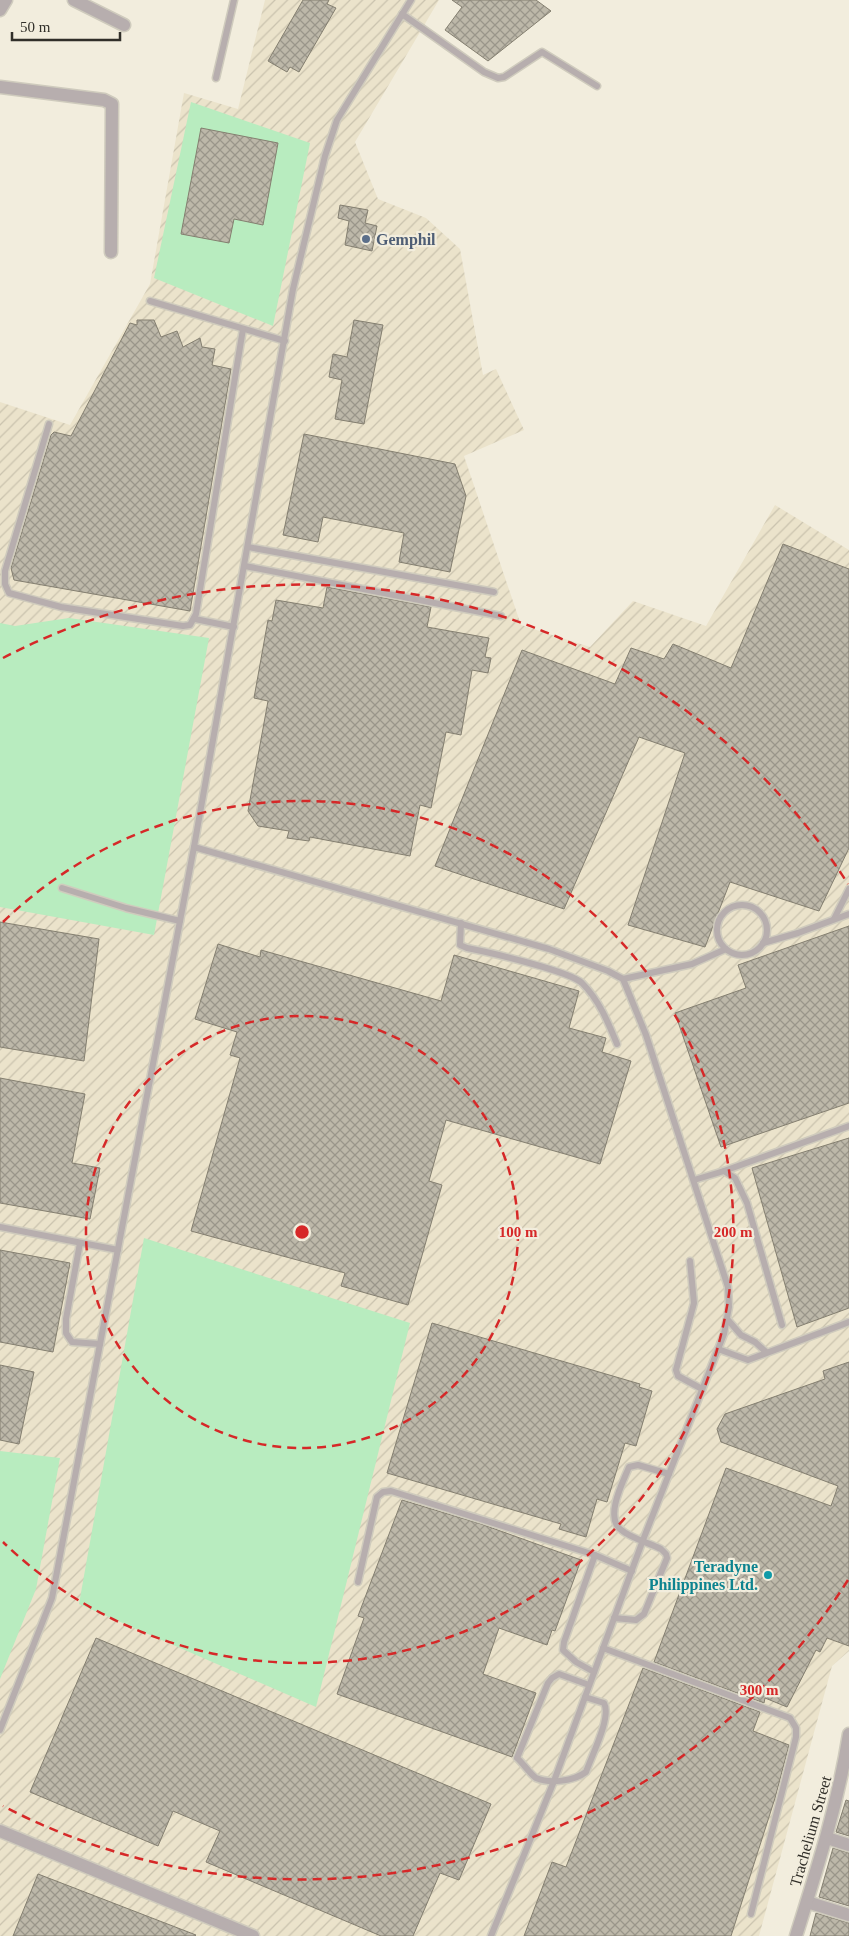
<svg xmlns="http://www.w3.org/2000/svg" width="849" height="1936" viewBox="0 0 849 1936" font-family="'Times New Roman',serif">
<defs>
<pattern id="industrial-furrows" width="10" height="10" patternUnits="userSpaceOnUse" patternTransform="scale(1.25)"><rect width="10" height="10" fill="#ebe3cb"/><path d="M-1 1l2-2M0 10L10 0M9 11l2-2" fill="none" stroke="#cac3ae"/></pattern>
<pattern id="building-cross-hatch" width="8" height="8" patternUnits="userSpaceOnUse" patternTransform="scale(1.25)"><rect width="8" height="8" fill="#bdb8a9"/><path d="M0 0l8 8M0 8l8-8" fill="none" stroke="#9a968a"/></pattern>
</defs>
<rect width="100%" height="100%" fill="#f2eddd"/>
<polygon fill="url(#industrial-furrows)" points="265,0 439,0 355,142 378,199 426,218 460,249 483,375 496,369 524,430 464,456 521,625 590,647 633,601 706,626 775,505 849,550 849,1651 832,1666 759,1936 0,1936 0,402 70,425 150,284 184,93 238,109"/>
<g fill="#b8ecbf">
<polygon points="191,102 310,143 273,326 154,278"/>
<polygon points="69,618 209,638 154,935 0,907 0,623 15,626"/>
<polygon points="144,1238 410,1323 316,1707 79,1604"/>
<polygon points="0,1451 60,1458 36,1589 0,1679"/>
</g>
<g fill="url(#building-cross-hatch)" stroke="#847f70">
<polygon points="303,0 329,0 327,4 336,8 299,72 290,67 287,72 268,61"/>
<polygon points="452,0 536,0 551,11 488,61 445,30 462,7"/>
<polygon points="201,128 278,143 263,225 234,219 229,243 181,234"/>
<polygon points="340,205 368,210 365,223 377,226 372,251 345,245 349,221 338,218"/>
<polygon points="137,320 154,320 161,337 177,331 183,347 200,338 202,347 215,349 212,365 231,369 190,611 14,580 11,568 51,435 54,432 71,436 130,323 137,325"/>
<polygon points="354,320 383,325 364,424 335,419 342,380 329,377 333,354 347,357"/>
<polygon points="304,434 455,464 466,496 450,572 399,562 404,533 323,517 318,542 283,535"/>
<polygon points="783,544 849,569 849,848 819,911 730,882 705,947 628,925 685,753 639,737 564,909 435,866 522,650 615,684 631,648 664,659 673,644 731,668"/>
<polygon points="327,587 431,607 427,627 489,638 485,657 491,658 488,673 472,670 461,735 446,732 431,808 420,805 410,856 310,837 309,841 287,838 289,831 258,826 248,811 268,701 254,698 268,620 272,621 276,600 323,608"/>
<polygon points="0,922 99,939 84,1061 0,1047"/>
<polygon points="849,926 849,1103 721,1147 675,1013 746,988 738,965"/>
<polygon points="218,944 260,957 261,950 441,1001 454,955 579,991 569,1028 606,1038 602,1052 631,1061 600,1164 446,1120 429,1181 442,1185 408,1305 341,1286 345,1273 191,1231 240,1058 230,1055 237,1032 195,1019"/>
<polygon points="0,1078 85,1094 72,1163 100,1168 90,1219 0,1203"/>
<polygon points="849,1138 849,1308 797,1327 752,1168"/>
<polygon points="0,1250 70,1263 53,1352 0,1342"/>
<polygon points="432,1323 640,1384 639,1387 652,1391 636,1446 625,1443 607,1502 597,1499 586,1537 559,1529 561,1524 387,1473"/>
<polygon points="849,1362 849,1646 827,1638 820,1652 816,1650 787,1707 765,1698 764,1703 654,1662 726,1468 831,1506 838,1486 721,1442 717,1429 725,1414 825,1379 823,1371"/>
<polygon points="0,1365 34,1372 19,1444 0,1440"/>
<polygon points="402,1500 481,1524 581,1560 555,1631 552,1630 547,1645 499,1628 483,1674 536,1693 512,1757 337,1694 364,1618 358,1616"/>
<polygon points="96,1638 491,1804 459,1880 440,1873 413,1936 381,1936 206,1862 220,1831 173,1811 158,1846 30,1792"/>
<polygon points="643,1668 760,1712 753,1731 789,1745 775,1798 731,1936 524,1936 552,1862 566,1867"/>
<polygon points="846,1800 849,1801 849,1836 836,1832"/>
<polygon points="833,1848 849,1853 849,1906 819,1897"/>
<polygon points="38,1874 196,1935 195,1936 13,1936"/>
<polygon points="816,1913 849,1923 849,1936 810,1936"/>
</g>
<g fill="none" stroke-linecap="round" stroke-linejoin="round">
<defs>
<g id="service">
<polyline points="402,14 484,72 498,78 504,77 542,52 597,86"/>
<polyline points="216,78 234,0"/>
<polyline points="150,301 285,341"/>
<polyline points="49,424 5,571 5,584 9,593 61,607 183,626 190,625 196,614 243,329"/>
<polyline points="248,547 494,592"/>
<polyline points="245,566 501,616"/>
<polyline points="195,619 234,627"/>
<polyline points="194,847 549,949 608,971 623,979 646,1035 728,1287 729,1307 724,1334 643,1540 554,1781 491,1936"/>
<polyline points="62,888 126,908 180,921"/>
<circle cx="742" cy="930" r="25"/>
<polyline points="834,919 849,889"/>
<path d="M461,923L460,945L467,948C488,952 569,971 582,983C599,1000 608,1022 617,1044"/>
<polyline points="763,943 798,933 849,914"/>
<polyline points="623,979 692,964 726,949"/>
<polyline points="724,1171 849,1126"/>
<polyline points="694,1180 724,1171 735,1178 747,1203 782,1325"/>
<polyline points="0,1227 118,1250"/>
<polyline points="80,1243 66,1319 66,1333 72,1342 100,1344"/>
<polyline points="690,1261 694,1303 676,1370 678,1376 702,1389"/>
<polyline points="728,1320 741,1335 755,1342 766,1352"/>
<polyline points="718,1349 748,1360 849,1322"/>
<polyline points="358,1582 377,1497 383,1492 391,1491 595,1555"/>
<path d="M614,1618L636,1620L644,1614L667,1558L666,1554L661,1549C649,1543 630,1538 620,1529C605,1516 623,1482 629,1467L638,1465L669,1474"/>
<polyline points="603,1648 790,1718 796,1728 796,1737 751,1914"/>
<polyline points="594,1672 576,1662 563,1650 564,1642 595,1555 632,1571"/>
<path d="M585,1697L604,1703C612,1717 591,1757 586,1772C574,1781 550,1784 536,1778C530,1774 523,1763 517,1758L548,1683L552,1678L559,1674L589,1685"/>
<polyline points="0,1730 52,1598 194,847 293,289 325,156 337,120 411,0"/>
</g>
<g id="minor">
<polyline points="74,0 124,25"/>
<polyline points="0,10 6,0"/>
<polyline points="0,87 104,100 112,104 111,252"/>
<polyline points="0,1831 253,1936"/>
<polyline points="827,1838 849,1845"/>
<polyline points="807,1902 849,1915"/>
<path d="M796,1936C817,1869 838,1804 849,1734"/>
</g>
</defs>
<use href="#service" stroke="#cfcbbd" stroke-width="9"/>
<use href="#minor" stroke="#cfcbbd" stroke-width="15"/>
<use href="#service" stroke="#b7aeae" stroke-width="6"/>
<use href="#minor" stroke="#b7aeae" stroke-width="12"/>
</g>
<g fill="none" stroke="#d62828" stroke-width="2.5" stroke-dasharray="9 6">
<circle cx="302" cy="1232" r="216"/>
<path d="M3 922A431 431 0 1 1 3 1542"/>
<path d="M848 1580A647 647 0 0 1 3 1806M3 658A647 647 0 0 1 848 884"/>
</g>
<circle fill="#5c6f8a" stroke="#f2eddd" stroke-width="2" cx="366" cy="239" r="5"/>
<circle fill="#0f9aa8" stroke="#f2eddd" stroke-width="2" cx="768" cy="1575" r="5"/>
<g text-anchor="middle" stroke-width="4.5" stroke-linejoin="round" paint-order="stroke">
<g font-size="16" font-weight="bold" fill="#4e5e75" stroke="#f2eddd" text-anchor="start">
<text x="376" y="245">Gemphil</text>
</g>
<g font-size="16" font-weight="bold" fill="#0d838f" stroke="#f2eddd" text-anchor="end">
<text x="758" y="1572">Teradyne<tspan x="758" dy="18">Philippines Ltd.</tspan></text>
</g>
<g font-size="16" fill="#312f29" stroke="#f2eddd">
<text transform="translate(810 1831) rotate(-74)" y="6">Trachelium Street</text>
</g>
</g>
<circle cx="302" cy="1232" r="8" fill="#d62828" stroke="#f2eddd" stroke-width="2.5"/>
<g font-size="15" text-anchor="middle" font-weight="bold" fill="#d62828" stroke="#f2eddd" stroke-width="4.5" stroke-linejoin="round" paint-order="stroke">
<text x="518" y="1237">100 m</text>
<text x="733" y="1237">200 m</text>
<text x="759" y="1695">300 m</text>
</g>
<path d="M12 32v8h108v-8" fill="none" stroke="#312f29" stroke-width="2.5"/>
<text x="20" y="32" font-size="15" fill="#312f29" stroke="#f2eddd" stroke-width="4" paint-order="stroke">50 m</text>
</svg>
